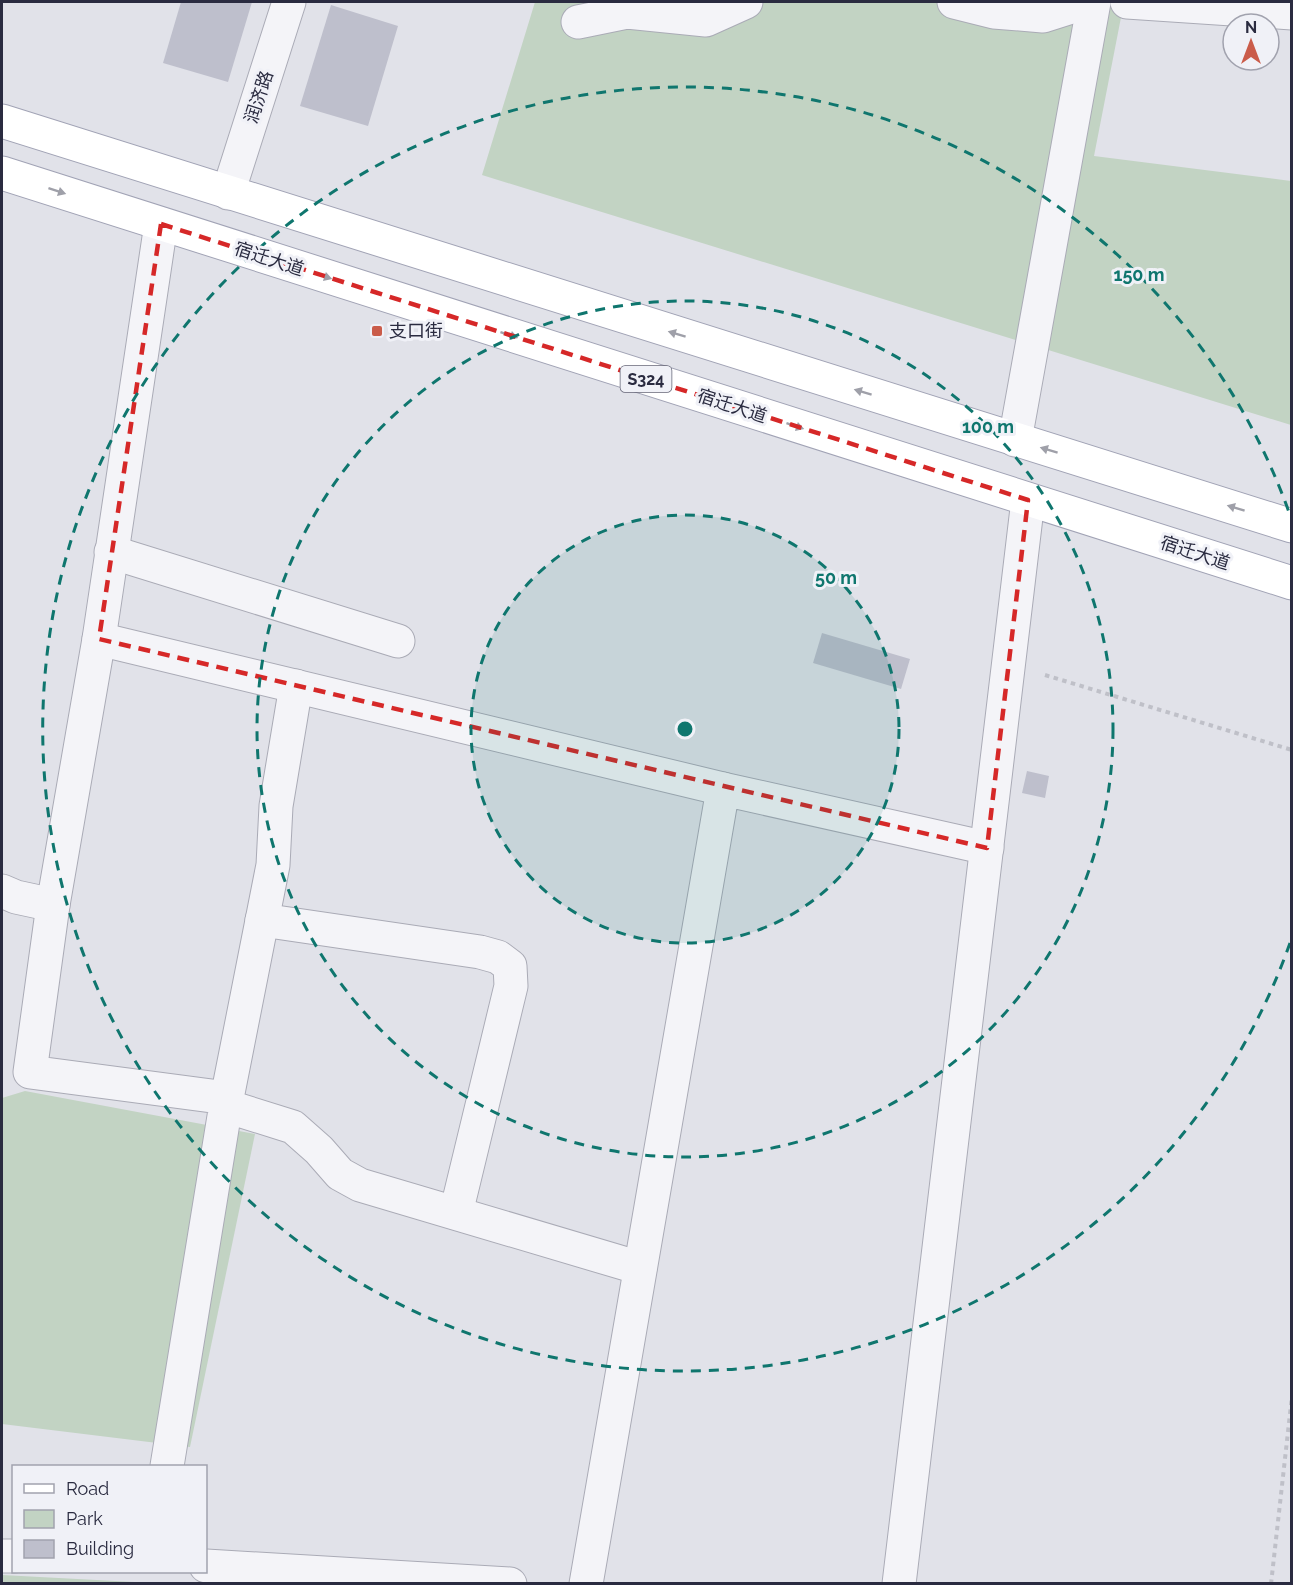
<svg xmlns="http://www.w3.org/2000/svg" width="1293" height="1585" viewBox="0 0 1293 1585" font-family="Raleway,'Noto Sans SC',sans-serif">
<rect width="100%" height="100%" fill="#e1e2e9"/>
<g fill="#c2d3c3">
<polygon points="535,2 1124,2 1094,156 1291,181 1291,425 482,175"/>
<polygon points="25,1091 255,1134 190,1447 2,1424 2,1098"/>
<polygon points="2,1575 153,1583 2,1583"/>
</g>
<g fill="#bebfcc">
<polygon points="181,2 252,2 228,82 163,63"/>
<polygon points="331,5 398,26 368,126 300,106"/>
<polygon points="822,633 910,659 901,689 813,663"/>
<polygon points="1027,771 1049,776 1045,798 1022,793"/>
</g>
<g fill="none" stroke-linecap="round" stroke-linejoin="round">
<defs>
<g id="minor">
<polyline points="954,2 994,12 1043,16 1087,2"/>
<polyline points="1127,2 1292,13"/>
<polyline points="578,22 627,12 706,20 746,2"/>
<polyline points="228,193 289,2"/>
<polyline points="161,224 99,639 53,905 30,1072 227,1098 167,1466"/>
<polyline points="1015,440 1094,2"/>
<polyline points="111,552 398,641"/>
<polyline points="99,639 723,789"/>
<polyline points="2,891 16,897 53,905"/>
<polyline points="262,920 480,952 498,957 510,966 511,986 456,1213"/>
<polyline points="227,1098 273,865 276,806 296,686"/>
<polyline points="226,1106 293,1127 319,1150 340,1174 360,1185 640,1268"/>
<polyline points="2,1556 14,1556"/>
<polyline points="206,1566 510,1584"/>
<polyline points="586,1584 723,789 987,848"/>
<polyline points="899,1584 1028,500"/>
</g>
<g id="major">
<polyline points="2,121 1292,526"/>
<polyline points="2,173 1292,583"/>
</g>
</defs>
<use href="#minor" stroke="#aaabb6" stroke-width="35"/>
<use href="#major" stroke="#a1a3b5" stroke-width="35"/>
<g stroke="#bfc0c8" stroke-width="4" stroke-dasharray="4.5 4.5" stroke-linecap="butt">
<polyline points="1045,675 1292,750"/>
<polyline points="1271,1584 1292,1396"/>
</g>
<use href="#minor" stroke="#f4f4f8" stroke-width="33"/>
<use href="#major" stroke="#fff" stroke-width="33"/>
</g>
<defs><path id="oneway-solid" d="M-6-.8H1V-3.2L6.5 0L1 3.2V.8H-6Z" transform="scale(1.5)"/></defs>
<g fill="#9fa0a9">
<use href="#oneway-solid" transform="translate(57 191) rotate(18)"/>
<use href="#oneway-solid" transform="translate(323 276) rotate(18)"/>
<use href="#oneway-solid" transform="translate(677 334) rotate(-163)"/>
<use href="#oneway-solid" transform="translate(509 335) rotate(18)"/>
<use href="#oneway-solid" transform="translate(863 392) rotate(-163)"/>
<use href="#oneway-solid" transform="translate(795 426) rotate(18)"/>
<use href="#oneway-solid" transform="translate(1049 450) rotate(-163)"/>
<use href="#oneway-solid" transform="translate(1236 508) rotate(-163)"/>
</g>
<path fill="none" stroke="#d62828" stroke-width="4.5" stroke-dasharray="12 8" stroke-linejoin="round" d="M161,224L1028,500L987,848L99,639Z"/>
<circle cx="685" cy="729" r="214" fill="#0f766e" fill-opacity=".12"/>
<g fill="none" stroke="#0f766e" stroke-width="3" stroke-dasharray="10 8">
<circle cx="685" cy="729" r="214"/>
<circle cx="685" cy="729" r="428"/>
<path d="M1290 943A642 642 0 1 1 1290 515"/>
</g>
<rect fill="#ca5c4a" stroke="#f0f1f7" stroke-width="2" x="371" y="325" width="12" height="12" rx="3"/>
<g text-anchor="middle" stroke-width="6" stroke-linejoin="round" paint-order="stroke">
<rect fill="#f0f1f7" stroke="#656677" stroke-width="1.5" x="620.5" y="366" width="51" height="26" rx="4.5"/>
<g font-size="16" font-weight="bold" fill="#2a2b40">
<text x="646" y="385">S324</text>
</g>
<g font-size="18" fill="#2a2b40" stroke="#f0f1f7">
<text transform="translate(259 97) rotate(-72)" y="6">润济路</text>
<text transform="translate(269 259) rotate(18)" y="6">宿迁大道</text>
<text transform="translate(732 406) rotate(18)" y="6">宿迁大道</text>
<text transform="translate(1195 553) rotate(18)" y="6">宿迁大道</text>
</g>
<g font-size="18" fill="#2a2b40" stroke="#f0f1f7" text-anchor="start">
<text x="389" y="337">支口街</text>
</g>
</g>
<circle cx="685" cy="729" r="9" fill="#0f766e" stroke="#f0f1f7" stroke-width="3"/>
<g font-size="18" text-anchor="middle" font-weight="bold" fill="#0f766e" stroke="#f0f1f7" stroke-width="6" stroke-linejoin="round" paint-order="stroke">
<text x="1139" y="281">150 m</text>
<text x="988" y="433">100 m</text>
<text x="836" y="584">50 m</text>
</g>
<rect width="1293" height="1585" fill="none" stroke="#2a2b40" stroke-width="6"/>
<rect x="12" y="1465" width="195" height="108" fill="#f0f1f7" stroke="#a1a2ae" stroke-width="1.5"/>
<rect x="24" y="1484" width="30" height="9" fill="#ffffff" stroke="#a1a2ae" stroke-width="1.5"/>
<text x="66" y="1495" font-size="18" fill="#2a2b40">Road</text>
<rect x="24" y="1510" width="30" height="18" fill="#c2d3c3" stroke="#a1a2ae" stroke-width="1.5"/>
<text x="66" y="1525" font-size="18" fill="#2a2b40">Park</text>
<rect x="24" y="1540" width="30" height="18" fill="#bebfcc" stroke="#a1a2ae" stroke-width="1.5"/>
<text x="66" y="1555" font-size="18" fill="#2a2b40">Building</text>
<g transform="translate(1251 42)"><circle r="28" fill="#f0f1f7" stroke="#a1a2ae" stroke-width="1.5"/>
<path d="M0-4.5L10 22L0 15L-10 22Z" fill="#ca5c4a"/>
<text y="-9" font-size="16" font-weight="bold" text-anchor="middle" fill="#2a2b40">N</text>
</g>
</svg>
